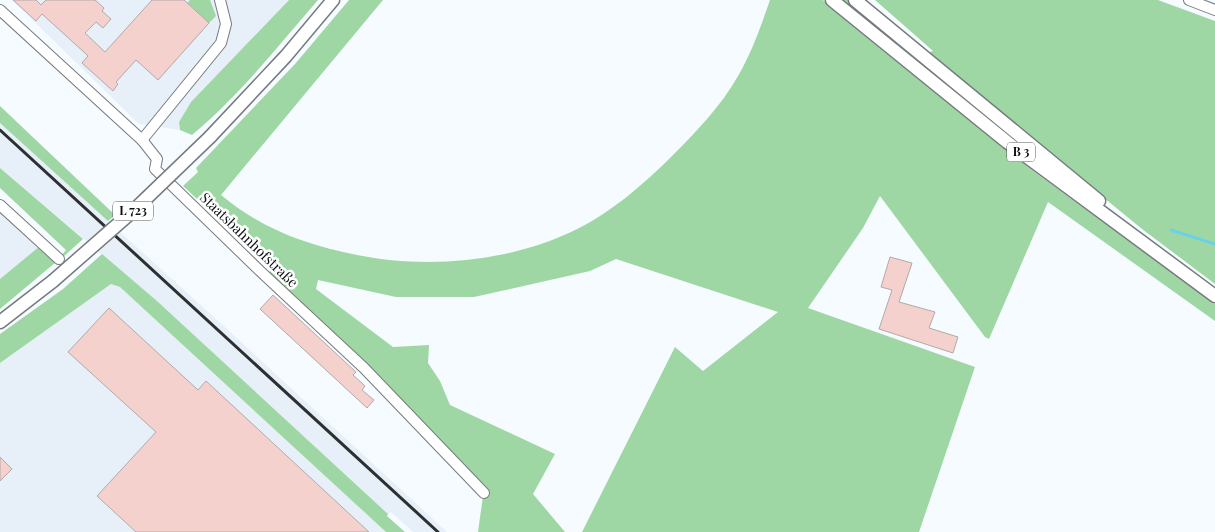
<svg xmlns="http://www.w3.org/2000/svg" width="1215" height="532" viewBox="0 0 1215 532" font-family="'Playfair Display',serif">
<rect width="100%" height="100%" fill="#f6fbff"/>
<g fill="#e7eff8">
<polygon points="12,0 289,0 191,102 179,122 180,130 139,124"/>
<polygon points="0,123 227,329 447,532 413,532 391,512 388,514 157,301 0,168"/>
<polygon points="0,209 40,246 0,279"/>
<polygon points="111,284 120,287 135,300 386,532 0,532 0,363"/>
</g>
<g fill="#9fd7a4">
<polygon points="190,0 210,0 216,16 209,23 187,3"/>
<path d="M289,0H318C278,46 239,96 192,135L180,130L179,122L191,102Z"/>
<path d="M349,0H383L221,195C262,229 306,245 357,255C426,269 507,262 571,232C610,214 644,184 673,155C697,131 721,106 738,76C752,52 761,26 770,0H823L1036,173L1215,304V321L1048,202L989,339L985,337L880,196L863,228L808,308L975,367L919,532H582L675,347L703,371L778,312L616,259L590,271L474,297H396L318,280L316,289L393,347L429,345L428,363L440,381L450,405L555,454L533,494L565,532H478L483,496L268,274L272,268L183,186L198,172L196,168L295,64Z"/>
<polygon points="838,0 848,0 1006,130 1003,135"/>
<polygon points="875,0 1158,0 1215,21 1215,284 1142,229 927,53 933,51"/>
<polygon points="0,106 115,215 108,221 0,123"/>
<polygon points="0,168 83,239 62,258 61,256 66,250 0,188"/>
<polygon points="40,246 56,262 0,309 0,279"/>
<polygon points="102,254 157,301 388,514 387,516 405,532 386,532 120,287 111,284 0,363 0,334 63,289"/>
</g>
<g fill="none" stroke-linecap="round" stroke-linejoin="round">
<polyline stroke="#69d2e6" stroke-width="3" points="1171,230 1215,244"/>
</g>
<g fill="#f5d1ce" stroke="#b1aaa9">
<polygon points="13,0 36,0 41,5 46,0 95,0 104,8 102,11 111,19 103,28 96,22 85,33 105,52 152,0 184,0 209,23 158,80 136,60 116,82 118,84 113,91 82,63 88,56 86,54 42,14 36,21"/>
<polygon points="890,257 912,263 899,302 935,312 929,328 958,337 953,353 879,329 892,290 881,287"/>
<polygon points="273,295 356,372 353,375 365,386 362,390 374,400 367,408 260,309"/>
<polygon points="109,308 198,390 206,381 369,532 136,532 97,496 156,432 68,352"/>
<polygon points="0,457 12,469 0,481"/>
</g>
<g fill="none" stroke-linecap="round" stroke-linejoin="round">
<defs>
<g id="minor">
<polyline points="1189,0 1215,10"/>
<polyline points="0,10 142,140 157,159 155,169 260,271 364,368 484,493"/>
<polyline points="142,140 221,43 226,24 220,0"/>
<polyline points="0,205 59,259"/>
</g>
<g id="major">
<polyline points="832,0 1007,142 1215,296"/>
<polyline points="855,0 1099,201"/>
<polyline points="210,137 286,56 333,0"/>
<polyline points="0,322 53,281"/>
</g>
</defs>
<use href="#minor" stroke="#767b7f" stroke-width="12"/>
<use href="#major" stroke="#767b7f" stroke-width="15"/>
<use href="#minor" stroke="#fff" stroke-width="10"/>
<use href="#major" stroke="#fff" stroke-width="12"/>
<polyline stroke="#2d2f31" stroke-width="3" points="0,130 438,532"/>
<defs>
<polyline id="major-bridge" points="53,281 133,211 210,137"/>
</defs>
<use href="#major-bridge" stroke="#767b7f" stroke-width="15" stroke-linecap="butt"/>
<use href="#major-bridge" stroke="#fff" stroke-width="12"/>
</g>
<g text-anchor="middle" stroke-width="5" stroke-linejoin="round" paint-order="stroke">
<g fill="#fff" stroke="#555657" stroke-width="1">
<rect x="1007" y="142.5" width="28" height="19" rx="4"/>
<rect x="113" y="201.5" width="40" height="19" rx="4"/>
</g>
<g font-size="12" font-weight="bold" fill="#0c0e0f">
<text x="1021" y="156">B 3</text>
<text x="133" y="215">L 723</text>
</g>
<g font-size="14" fill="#0c0e0f" stroke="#fff">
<text transform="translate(249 240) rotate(44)" y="5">Staatsbahnhofstraße</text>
</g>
</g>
</svg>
